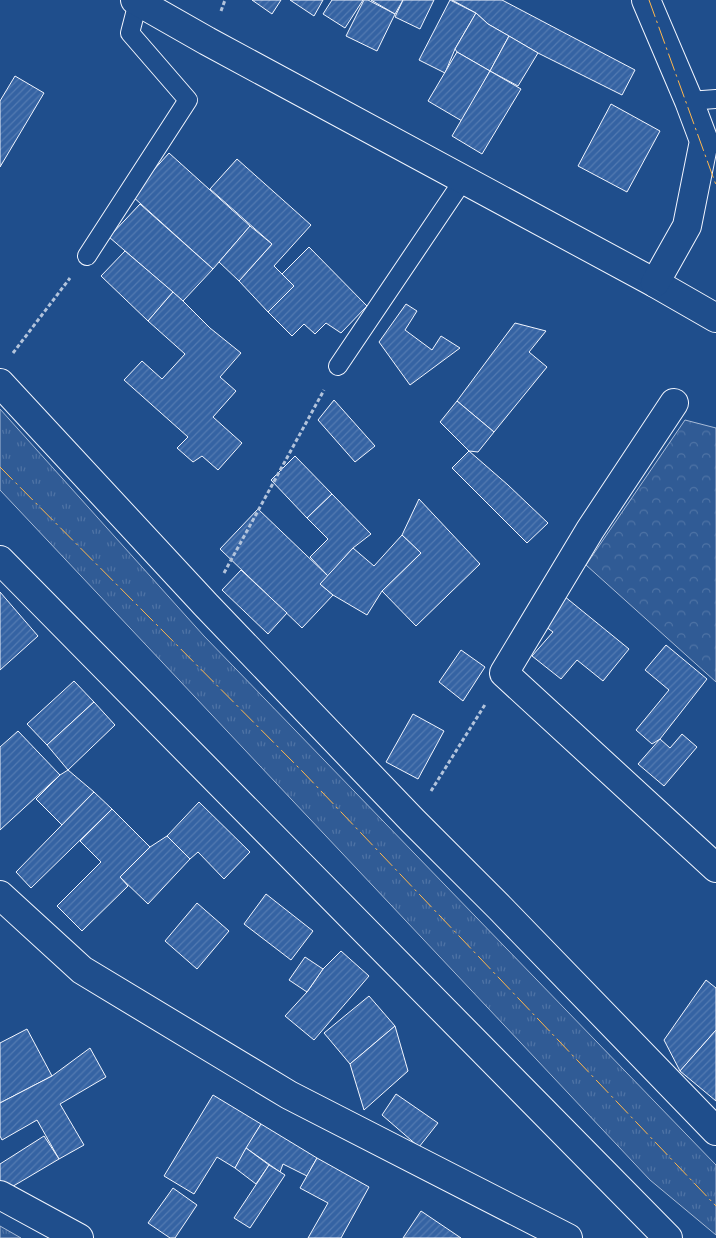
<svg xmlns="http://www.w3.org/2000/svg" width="716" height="1238" viewBox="0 0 716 1238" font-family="Figtree,sans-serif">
<defs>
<pattern id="grass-tufts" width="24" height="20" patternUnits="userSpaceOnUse" patternTransform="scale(1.25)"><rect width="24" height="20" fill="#305b95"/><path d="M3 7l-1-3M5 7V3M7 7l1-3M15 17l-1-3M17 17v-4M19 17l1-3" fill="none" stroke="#4e73a5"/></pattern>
<pattern id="forest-crowns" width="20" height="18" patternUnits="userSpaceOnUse" patternTransform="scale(1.25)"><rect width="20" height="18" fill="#305b95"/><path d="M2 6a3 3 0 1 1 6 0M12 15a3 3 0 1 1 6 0" fill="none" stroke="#4e73a5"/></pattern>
<pattern id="building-hatch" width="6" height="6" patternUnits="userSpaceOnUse" patternTransform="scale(1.25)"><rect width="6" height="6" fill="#3563a3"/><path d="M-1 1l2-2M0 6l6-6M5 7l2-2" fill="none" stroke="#537ab1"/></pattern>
</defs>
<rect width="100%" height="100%" fill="#1f4e8c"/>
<g fill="url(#grass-tufts)" stroke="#a8bbd7">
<polygon points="0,409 204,636 716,1165 716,1235 650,1180 0,490"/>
<polygon points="0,1226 21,1238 0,1238"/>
</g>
<polygon fill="url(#forest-crowns)" stroke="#a8bbd7" points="685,420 716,428 716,682 586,565"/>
<g fill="url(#building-hatch)" stroke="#f2f6ff">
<polygon points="252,0 281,0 272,14"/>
<polygon points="290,0 323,0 314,16"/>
<polygon points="332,0 363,0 345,28 323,14"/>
<polygon points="364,0 368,0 395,14 377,51 346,36"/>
<polygon points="371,0 403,0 395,14"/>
<polygon points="403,0 434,0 420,29 395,17"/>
<polygon points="450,0 476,13 455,49 445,73 419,60"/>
<polygon points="452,0 502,0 635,70 622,95 538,53 488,24 476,13"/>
<polygon points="476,13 488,24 509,36 490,71 457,52 455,49"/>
<polygon points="509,36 538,53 518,86 490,71"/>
<polygon points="457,52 490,71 462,121 428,101"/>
<polygon points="490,71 521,89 482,154 452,136"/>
<polygon points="15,76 44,93 0,167 0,101"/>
<polygon points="611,104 660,131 627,192 578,166"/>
<polygon points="169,153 250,226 213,269 131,195"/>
<polygon points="237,159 311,225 274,266 294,286 268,312 239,281 272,244 210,189"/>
<polygon points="140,204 213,269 183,301 109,237"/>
<polygon points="250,226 272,244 239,281 219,262"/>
<polygon points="309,247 367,306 341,333 326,323 315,334 304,324 292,336 268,312 294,286 282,274"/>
<polygon points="125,251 173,292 148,321 101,276"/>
<polygon points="173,292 183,301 210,328 241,353 220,377 236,391 213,417 242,443 218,470 202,456 193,462 177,448 188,437 124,380 142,361 162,379 185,354 148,321"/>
<polygon points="406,304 417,311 405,330 432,350 441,336 460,348 410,385 379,342"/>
<polygon points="515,323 546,331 529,352 547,367 494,432 457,401"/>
<polygon points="334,400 375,446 355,462 318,420"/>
<polygon points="457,401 494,432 478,452 469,451 440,422"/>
<polygon points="469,451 508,485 548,523 527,543 452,468"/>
<polygon points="295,456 332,494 307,518 271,480"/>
<polygon points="332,494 371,534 353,548 328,576 310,557 328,539 307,518"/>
<polygon points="419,499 480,564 416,626 382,591 421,553 402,535"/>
<polygon points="258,509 328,576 320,584 333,595 302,628 220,549"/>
<polygon points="402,535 421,553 382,591 367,615 333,595 320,584 353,548 374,566"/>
<polygon points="241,570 287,613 268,634 222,590"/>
<polygon points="0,592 38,636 0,670"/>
<polygon points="564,596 629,649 603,681 577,660 561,679 532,656 553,632 542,624"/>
<polygon points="666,645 707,679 660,739 652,744 636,730 669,690 645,670"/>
<polygon points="461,650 485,667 463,701 439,682"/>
<polygon points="74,681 94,702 47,745 27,724"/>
<polygon points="94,702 115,725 68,770 47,745"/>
<polygon points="413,714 444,731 418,779 386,762"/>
<polygon points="18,731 60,775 0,830 0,747"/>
<polygon points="682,734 697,747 664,786 638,764 660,739 670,748"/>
<polygon points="68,770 94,792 62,825 36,799 60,775"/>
<polygon points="94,792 112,809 31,888 16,872"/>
<polygon points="199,802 250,852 224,879 198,852 190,859 167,836"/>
<polygon points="112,809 150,847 120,877 128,886 82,931 57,906 101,862 80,841"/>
<polygon points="167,836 190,859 148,904 120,877 150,847"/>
<polygon points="266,894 313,931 291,960 244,924"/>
<polygon points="197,903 229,931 197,969 165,941"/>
<polygon points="341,951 369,976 314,1040 285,1016 307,992 323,969"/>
<polygon points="305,957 323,969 307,992 289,980"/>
<polygon points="706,980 716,988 716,1030 680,1071 664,1040"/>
<polygon points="369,996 395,1026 350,1064 324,1033"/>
<polygon points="395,1026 408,1071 364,1110 350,1064"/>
<polygon points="27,1029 52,1076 0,1103 0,1043"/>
<polygon points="716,1030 716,1101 680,1071"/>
<polygon points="90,1048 106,1077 60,1104 84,1145 59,1159 37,1120 2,1140 0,1136 0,1103 52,1076"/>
<polygon points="396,1094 438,1123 419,1147 382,1115"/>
<polygon points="213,1095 261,1124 235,1168 217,1157 194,1194 164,1176"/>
<polygon points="261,1124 317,1158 307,1176 283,1164 280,1172 246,1148"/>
<polygon points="44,1136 59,1159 10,1188 0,1181 0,1164"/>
<polygon points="246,1148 269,1165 256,1184 235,1168"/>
<polygon points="317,1158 369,1187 341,1238 308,1238 328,1203 300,1188"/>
<polygon points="269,1165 285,1175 250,1228 234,1218"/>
<polygon points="173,1188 197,1205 175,1238 170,1238 148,1223"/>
<polygon points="421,1211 461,1238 403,1238"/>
</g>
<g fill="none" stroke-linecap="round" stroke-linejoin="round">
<defs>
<g id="service">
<polyline points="689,101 716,99"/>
<polyline points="87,256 188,100 130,33 138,2"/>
<polyline points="338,366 464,179"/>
</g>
<g id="minor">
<polyline points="135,0 207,41 655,283 716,318"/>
<polyline points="646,0 689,101 704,141 687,226 655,283"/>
<polyline points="0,383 206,605 413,821 500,908 716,1131"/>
<polyline points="674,403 590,530 504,673 716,868"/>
<polyline points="0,560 668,1238"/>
<polyline points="0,895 82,970 289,1095 568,1238"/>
</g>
<polyline id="tertiary" points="0,1195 79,1238"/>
</defs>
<use href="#service" stroke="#f2f6ff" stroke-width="20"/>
<use href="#minor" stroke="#f2f6ff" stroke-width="30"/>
<use href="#tertiary" stroke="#f2f6ff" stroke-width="30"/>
<g stroke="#b3c4dc" stroke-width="3" stroke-dasharray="4 2.5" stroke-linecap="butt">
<polyline points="221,11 225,0"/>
<polyline points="13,353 70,278"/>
<polyline points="224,573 324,390"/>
<polyline points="431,791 486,703"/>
</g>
<use href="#service" stroke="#1f4e8c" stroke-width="18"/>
<use href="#minor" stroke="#1f4e8c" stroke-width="28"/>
<use href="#tertiary" stroke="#1f4e8c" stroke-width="28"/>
<g stroke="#ffb74d" stroke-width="1" stroke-dasharray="18 4 2.5 4" stroke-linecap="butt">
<polyline points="649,0 716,185"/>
<polyline points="0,467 302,771 716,1206"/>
</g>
</g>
</svg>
